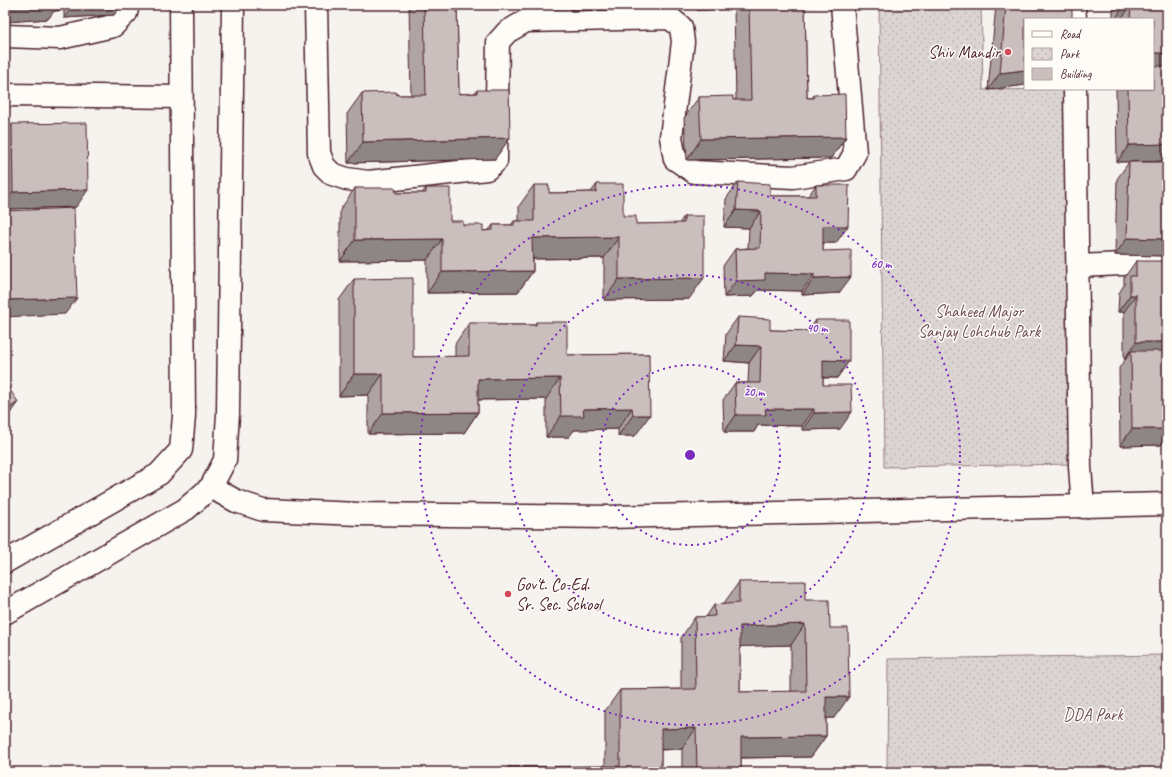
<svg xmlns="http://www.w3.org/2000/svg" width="1172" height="777" viewBox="0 0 1172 777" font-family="Caveat,sans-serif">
<defs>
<pattern id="park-dots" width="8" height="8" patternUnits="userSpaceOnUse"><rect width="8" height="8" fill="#dcd4d2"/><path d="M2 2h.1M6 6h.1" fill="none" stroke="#beb6b4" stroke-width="1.8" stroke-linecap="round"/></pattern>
</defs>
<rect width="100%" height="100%" fill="#f6f3ef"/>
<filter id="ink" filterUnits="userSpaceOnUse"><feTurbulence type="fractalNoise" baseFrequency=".025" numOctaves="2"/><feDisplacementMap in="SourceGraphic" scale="8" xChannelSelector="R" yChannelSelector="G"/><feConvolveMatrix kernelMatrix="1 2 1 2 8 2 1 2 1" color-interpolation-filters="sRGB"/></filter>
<g filter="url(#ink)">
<g fill="url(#park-dots)" stroke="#937a7e">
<polygon points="879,5 981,5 983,90 1074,89 1078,464 884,467"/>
<polygon points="1167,655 1167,772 887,772 888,659"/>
</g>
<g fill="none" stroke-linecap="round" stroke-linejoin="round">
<defs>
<g id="street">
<polyline points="316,5 319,153 324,166 332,174 347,179 368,182 487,169 496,161 498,42 507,32 526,21 670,18 681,27 683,42 671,137 675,159 694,172 793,177 846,169 855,153 842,5"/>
<polyline points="1074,5 1075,19"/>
<polyline points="5,36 60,38 113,26 126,13 128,5"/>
<polyline points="1075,89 1080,467 1083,507"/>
<polyline points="5,95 181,97"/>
<polyline points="1078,266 1167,262"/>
<polyline points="211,487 236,501 263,510 359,514 609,517 1167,504"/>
</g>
<g id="secondary">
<polyline points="5,562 159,474 181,450 184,416 181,5"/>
<polyline points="5,613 186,509 211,487 225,460 228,414 233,5"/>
</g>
</defs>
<use href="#street" stroke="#4a1f2b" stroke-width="25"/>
<use href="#secondary" stroke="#4a1f2b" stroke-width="25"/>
<use href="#street" stroke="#fdfcf7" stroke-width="22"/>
<use href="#secondary" stroke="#fdfcf7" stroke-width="22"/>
</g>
<g fill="#afa4a3" stroke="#4a1f2b" fill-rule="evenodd">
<polygon points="5,5 121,5 114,15 64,18 64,10 54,11 48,19 5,22"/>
<polygon points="409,5 457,5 459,94 475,93 477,90 495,159 348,163 347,114 362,93 397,95 411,95"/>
<polygon points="571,5 683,5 681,8 571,11"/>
<polygon points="697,5 841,5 841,6 805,7 807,98 812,98 814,95 846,137 831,158 687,160 684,118 699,97 736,100 734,9 697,10"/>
<polygon points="996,5 1072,5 1025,85 988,90"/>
<polygon points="1113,5 1167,5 1167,161 1117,162 1116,89 1153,89 1153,19 1113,19"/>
<polygon points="12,124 76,207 5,209 5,134"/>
<polygon points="1129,162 1167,256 1115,255 1117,179"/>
<polygon points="738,182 770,196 808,196 816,185 836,243 823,243 823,251 839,293 802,295 802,291 758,290 753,296 724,297 723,266 735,249 748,248 749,228 724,227 726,199"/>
<polygon points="597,184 623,216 636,224 679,224 684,216 689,299 604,300 604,258 533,259 533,271 518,292 427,293 427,260 340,261 340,210 355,188 396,193 422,193 426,188 450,221 483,231 489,230 493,225 511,225 514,221 519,221 519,206 534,185 549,193 591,192"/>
<polygon points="1136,261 1167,266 1167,437 1161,445 1120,446 1119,368 1126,359 1124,359 1124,312 1118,312 1119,293 1124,285 1124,278"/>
<polygon points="354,279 413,357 455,357 455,344 469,323 496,325 534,325 536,322 567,355 649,354 635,436 618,436 618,429 574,430 569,437 546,437 546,399 478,400 478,412 464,433 368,434 368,395 339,396 339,300"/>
<polygon points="738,317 770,330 808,331 816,320 849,361 837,378 823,378 823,385 840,429 802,430 802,426 758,425 754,432 724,432 723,400 735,383 748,383 749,363 724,361 726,334"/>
<path d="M739,582L805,600L830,628L834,718H826V736L811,757L741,758V772H505L508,767L605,766V711L620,690L681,689V638L695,617H706L714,605L724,604V603ZM791,645V692H740V646ZM682,749V771L661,772V750Z"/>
</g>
<g fill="#8e8685" stroke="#4a1f2b">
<polygon points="12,5 68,5 64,10 54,11 48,19 5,22 5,15"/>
<polygon points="73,5 121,5 114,15 64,18"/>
<polygon points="575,5 683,5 681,8 571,11"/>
<polygon points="701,5 737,5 734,9 697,10"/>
<polygon points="791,5 841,5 841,6 789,7"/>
<polygon points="1125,5 1131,6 1121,19 1115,19"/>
<rect x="1153" y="53" width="14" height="16"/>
<polygon points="1025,70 1025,85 988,90 1000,73"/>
<polygon points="846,137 831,158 687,160 701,139"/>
<polygon points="510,138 495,159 348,163 363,142"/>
<polygon points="1167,144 1167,161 1117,162 1129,145"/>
<polygon points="88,190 76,207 5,209 5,203 13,192"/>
<polygon points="736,210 761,211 749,228 724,227"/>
<polygon points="823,226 848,226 836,243 811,243"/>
<polygon points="619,237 604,258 518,259 532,238"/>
<polygon points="1127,238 1167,239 1167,256 1115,255"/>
<polygon points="442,239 427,260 340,261 355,240"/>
<polygon points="533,271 518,292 427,293 442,272"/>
<polygon points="765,273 814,274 802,291 758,290 753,296 724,297 736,281"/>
<polygon points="851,277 839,293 802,295 814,278"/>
<polygon points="704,278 689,299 604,300 619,279"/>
<polygon points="1130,295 1136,295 1124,312 1118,312"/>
<polygon points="77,298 65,314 5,317 5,300"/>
<polygon points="1136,342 1167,342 1167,359 1131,351 1126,359 1124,359"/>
<polygon points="736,345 761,346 749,363 724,361"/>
<polygon points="823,360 849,361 837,378 812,377"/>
<polygon points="354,374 383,374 368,395 339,396"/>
<polygon points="560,378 546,399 463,400 478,379"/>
<polygon points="18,402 6,419 5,420 5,411"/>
<polygon points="632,408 618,429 574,430 569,437 546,437 561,416 583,409"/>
<polygon points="765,409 814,409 802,426 758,425 754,432 724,432 736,415"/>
<polygon points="478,412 464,433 368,434 383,413"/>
<polygon points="852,412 840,429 802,430 814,413"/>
<polygon points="633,415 650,415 635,436 618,436"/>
<polygon points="1132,429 1167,429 1167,437 1161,445 1120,446"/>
<polygon points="805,624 791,645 725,647 740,626"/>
<polygon points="826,697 849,697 834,718 811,718"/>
<polygon points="696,728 682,749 646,750 661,729"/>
<polygon points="826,736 811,757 726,758 741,737"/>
</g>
<g fill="#cbbfbe" stroke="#4a1f2b" fill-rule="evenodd">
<polygon points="424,5 457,5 459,94 477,93 477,90 509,90 510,138 363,142 362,93 396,92 397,95 426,95"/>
<polygon points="749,5 805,5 807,98 814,98 814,95 845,94 846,137 701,139 699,97 733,96 733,100 751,100"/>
<polygon points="1006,5 1072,5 1072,19 1025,19 1025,70 1000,73"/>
<polygon points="1125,5 1167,5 1167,53 1153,53 1153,19 1130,19 1131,6"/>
<polygon points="1153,66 1167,66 1167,144 1129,145 1128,89 1153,89"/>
<polygon points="87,123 88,190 13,192 12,124"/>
<polygon points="1129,162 1167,162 1167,239 1127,238"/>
<polygon points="738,182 770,184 770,196 816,196 816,185 849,185 848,226 823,226 823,251 851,250 851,277 814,278 814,274 765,273 765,280 736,281 735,249 760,248 761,211 736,210"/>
<polygon points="597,184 623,184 623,216 636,216 636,224 684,223 684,216 704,216 704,278 619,279 619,237 532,238 533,271 442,272 442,239 355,240 355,188 395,188 396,193 426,193 426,188 450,188 450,221 463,221 463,225 483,225 483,231 493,230 493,225 514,225 514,221 534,221 534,185 549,185 549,193 596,192"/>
<polygon points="74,208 77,298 5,300 5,211"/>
<polygon points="1136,261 1164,261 1164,266 1167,266 1167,342 1136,342 1136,295 1130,295 1130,276 1136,276"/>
<polygon points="413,278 413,357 469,356 469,323 496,323 496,325 536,325 536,322 567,322 567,355 649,354 650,415 633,415 632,408 583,409 584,416 561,416 560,378 478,379 478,412 383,413 383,374 354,374 354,279"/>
<polygon points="738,317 770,319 770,330 816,331 816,320 849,320 849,361 823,360 823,385 851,385 852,412 814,413 814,409 765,409 766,415 736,415 735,383 760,383 761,346 736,345"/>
<polygon points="1131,351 1167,351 1167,429 1132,429"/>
<polygon points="5,382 18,402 5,411"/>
<path d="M805,581V600H829L830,628H848L849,697H826V736L741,737V772H508V767L620,766V690L696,689L695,617L715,616L714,605L739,603V582ZM805,624L806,691L740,692V626ZM696,728L697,771L661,772V729Z"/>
</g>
</g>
<g fill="none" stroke="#7b2cbf" stroke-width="2" stroke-dasharray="2 4">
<circle cx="690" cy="455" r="90"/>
<circle cx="690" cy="455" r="180"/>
<circle cx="690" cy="455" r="270"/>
</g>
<g fill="#d1495b" stroke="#fdfcf7" stroke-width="1.5">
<circle cx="1008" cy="52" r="4"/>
<circle cx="508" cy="594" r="4"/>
</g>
<g text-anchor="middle" stroke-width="3" stroke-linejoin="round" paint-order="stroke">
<g font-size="17" fill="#4a1f2b" stroke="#fdfcf7" text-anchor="end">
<text x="1000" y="58">Shiv Mandir</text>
<text x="516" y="590" text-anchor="start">Gov't. Co-Ed.<tspan x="516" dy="20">Sr. Sec. School</tspan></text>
</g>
<g font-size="17" fill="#6e4c55" stroke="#fdfcf7">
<text x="979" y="317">Shaheed Major<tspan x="979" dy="20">Sanjay Lohchub Park</tspan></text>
<text x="1093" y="720">DDA Park</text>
</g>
</g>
<circle cx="690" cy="455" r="6" fill="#7b2cbf" stroke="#fdfcf7" stroke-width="2"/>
<g font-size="12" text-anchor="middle" font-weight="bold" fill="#7b2cbf" stroke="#fdfcf7" stroke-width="3" stroke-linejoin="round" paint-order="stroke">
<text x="881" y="268">60 m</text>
<text x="817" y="332">40 m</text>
<text x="754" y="396">20 m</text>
</g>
<rect width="1172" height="777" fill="none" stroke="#fdfcf7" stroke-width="20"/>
<rect x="10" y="10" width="1152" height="757" fill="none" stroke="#4a1f2b" stroke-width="1.5" filter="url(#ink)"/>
<rect x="1024" y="18" width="130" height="72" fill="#fdfcf7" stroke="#b5a4a5"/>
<rect x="1032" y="31" width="20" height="6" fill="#fdfcf7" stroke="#b5a4a5"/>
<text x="1060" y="38" font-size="12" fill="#4a1f2b">Road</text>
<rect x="1032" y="48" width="20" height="12" fill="url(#park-dots)" stroke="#b5a4a5"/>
<text x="1060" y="58" font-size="12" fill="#4a1f2b">Park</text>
<rect x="1032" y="68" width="20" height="12" fill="#cbbfbe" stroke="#b5a4a5"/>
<text x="1060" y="78" font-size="12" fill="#4a1f2b">Building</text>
</svg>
